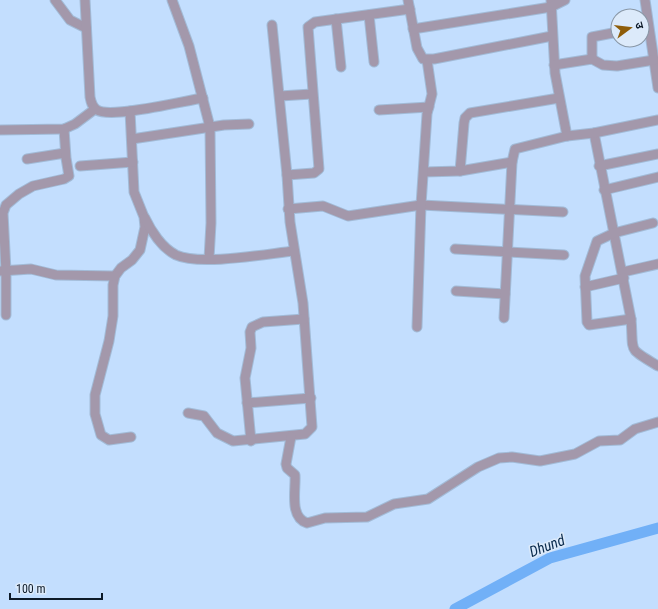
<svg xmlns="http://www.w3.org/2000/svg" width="658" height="609" viewBox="0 0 658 609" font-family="'Roboto Condensed','Noto Sans Devanagari',sans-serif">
<rect width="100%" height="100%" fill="#c3defe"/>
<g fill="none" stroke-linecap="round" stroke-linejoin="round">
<polyline stroke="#71b0f7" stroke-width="11" points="455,609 550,558 658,528"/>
<defs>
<g id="minor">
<polyline points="55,0 70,20 86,28"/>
<path d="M85,0L90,97C91,102 92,107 97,110C111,119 183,101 203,98"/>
<polyline points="172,0 189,46 210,127 211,223 209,259"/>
<polyline points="408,0 417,48 423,59 434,59 552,36"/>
<polyline points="551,0 555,73 567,136"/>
<polyline points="645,0 658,88"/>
<polyline points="369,15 374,62"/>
<polyline points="336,19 341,67"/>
<polyline points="413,29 551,7 565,0"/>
<polyline points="592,59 592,37 618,32"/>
<polyline points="554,65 592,59 603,65 617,66 654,60"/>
<polyline points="280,96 312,94"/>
<polyline points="379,110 429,107"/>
<polyline points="130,111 134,192 144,217 145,227 140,250 132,260 121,268 115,276 113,285 113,316 109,341 95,395 95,414 101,435 109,440 131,437"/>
<polyline points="0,130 64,129 75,124 95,109"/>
<path d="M594,133L631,319C634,353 626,347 658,366"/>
<polyline points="132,139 224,125 249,124"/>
<polyline points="27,159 65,153"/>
<polyline points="80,166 133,162"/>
<polyline points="599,166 658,154"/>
<polyline points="460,171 464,123 465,118 470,113 559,98"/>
<polyline points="424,172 460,171 512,162"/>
<polyline points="287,175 314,173 319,169 308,27 315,22 410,9"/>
<polyline points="604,190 658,177"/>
<polyline points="288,209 323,206 348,216 421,205 563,212"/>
<path d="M145,218C151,231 162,248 176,255C200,266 266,254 294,251"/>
<polyline points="455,249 564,255"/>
<polyline points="1,271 31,269 56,275 115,276"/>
<polyline points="623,272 658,264"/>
<polyline points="585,287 624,278"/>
<polyline points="456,291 505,294"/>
<polyline points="6,315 6,271 3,213 6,205 19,194 33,186 64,179 69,176 66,158 64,129"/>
<polyline points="504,318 512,162 515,149 567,136 594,133 658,120"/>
<polyline points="631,319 589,325 587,322 585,276 597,241 614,233 653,223"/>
<polyline points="417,327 421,205 427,114 432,94 427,60"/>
<polyline points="247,403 311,398"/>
<polyline points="188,413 204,416 217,433 233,441 305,434 312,427 303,303 290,222 287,175 272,25"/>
<path d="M291,437L286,464L287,468L295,475C296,490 289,517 307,523L325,518L367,517L394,504L428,499L478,467L499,458L512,457L540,461L575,454L599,441L620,440L635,429L658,422"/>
<polyline points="251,441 245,378 251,348 250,332 252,327 263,322 304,319"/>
</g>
</defs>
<use href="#minor" stroke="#a2bbd7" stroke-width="11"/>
<use href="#minor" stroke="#a398ab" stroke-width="9"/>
</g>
<g text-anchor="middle" stroke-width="3" stroke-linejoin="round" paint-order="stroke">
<g font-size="15" font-style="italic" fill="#0a2b4d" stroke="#dceafa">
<text transform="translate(547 546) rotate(-21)" y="5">Dhund</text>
</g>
</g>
<g transform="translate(630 28) rotate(75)"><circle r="19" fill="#dceafa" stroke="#8997a6"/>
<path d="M0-3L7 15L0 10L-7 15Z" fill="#8e5d09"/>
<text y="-6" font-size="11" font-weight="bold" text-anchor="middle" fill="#0d1a28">उ</text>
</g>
<path d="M10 593v6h92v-6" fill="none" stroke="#0d1a28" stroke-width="2"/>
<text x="16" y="593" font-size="12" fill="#0d1a28" stroke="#dceafa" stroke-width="3" paint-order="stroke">100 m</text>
</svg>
